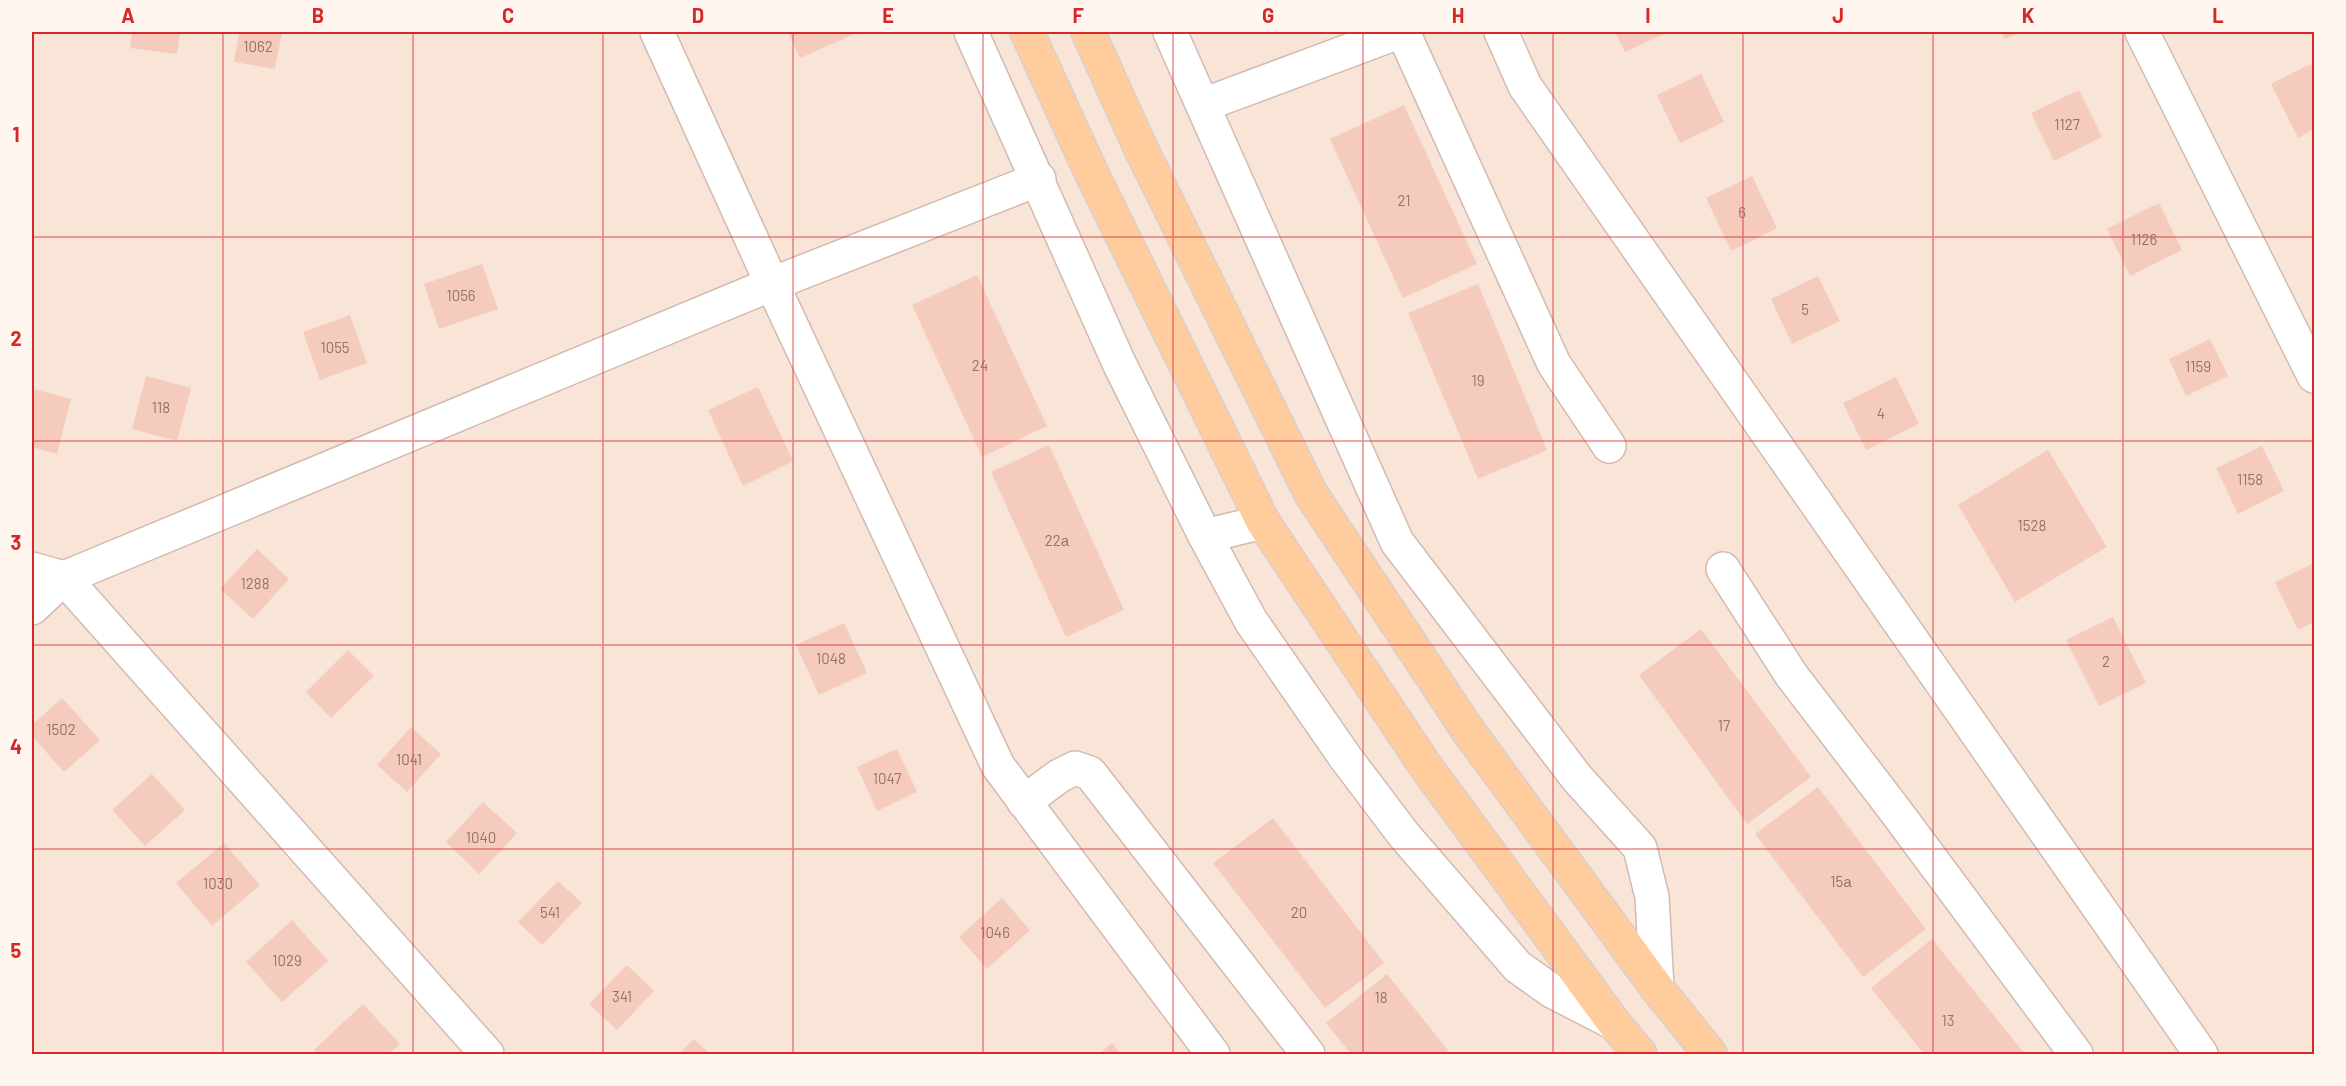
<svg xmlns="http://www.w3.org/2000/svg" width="2346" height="1086" viewBox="0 0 2346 1086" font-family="Barlow,sans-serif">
<rect width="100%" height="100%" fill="#fef2e8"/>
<rect fill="#f8e5d8" x="32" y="32" width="2282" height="1022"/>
<g fill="#f5cbbd">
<polygon points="74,32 90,32 89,35"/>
<polygon points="132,32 180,32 177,54 130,48"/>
<polygon points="239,32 282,32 275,69 234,62"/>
<polygon points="788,32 859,32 800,58"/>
<polygon points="1615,32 1668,32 1625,52"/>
<polygon points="2001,32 2021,32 2005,39"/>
<polygon points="2311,64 2314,72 2314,129 2298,138 2271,84"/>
<polygon points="1701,74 1724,122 1680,143 1657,95"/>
<polygon points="2079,90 2102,137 2054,161 2031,113"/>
<polygon points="1404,105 1477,264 1403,298 1330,139"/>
<polygon points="1752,176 1777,228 1731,251 1706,198"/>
<polygon points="2159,203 2182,250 2130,276 2107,229"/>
<polygon points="482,264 498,309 439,329 424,284"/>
<polygon points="977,275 1047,426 982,457 912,305"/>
<polygon points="1818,276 1840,321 1792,344 1771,299"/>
<polygon points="1478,284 1547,450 1478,479 1408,313"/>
<polygon points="350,315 367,363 320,380 303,332"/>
<polygon points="2210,339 2228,376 2186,396 2169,359"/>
<polygon points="146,376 191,388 177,441 132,429"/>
<polygon points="1896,377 1919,424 1866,450 1843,403"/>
<polygon points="758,387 793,461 743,486 708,410"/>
<polygon points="33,389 71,399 57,454 32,447"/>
<polygon points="1049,445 1124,610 1066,637 991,472"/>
<polygon points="2262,446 2284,491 2238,514 2216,468"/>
<polygon points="2048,450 2107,547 2015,602 1958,505"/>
<polygon points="257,549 289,579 253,619 220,589"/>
<polygon points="2314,563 2314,622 2298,630 2275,582"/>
<polygon points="2113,617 2146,683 2099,706 2066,640"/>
<polygon points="844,623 867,673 819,695 796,645"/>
<polygon points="1701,629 1811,777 1747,824 1639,675"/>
<polygon points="348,650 374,676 331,718 306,692"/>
<polygon points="62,698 100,740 64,772 32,736 32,725"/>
<polygon points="411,727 441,754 407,792 377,765"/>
<polygon points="897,749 917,792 877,811 857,767"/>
<polygon points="152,774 185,810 145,846 112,810"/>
<polygon points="1818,787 1926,929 1863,977 1755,834"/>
<polygon points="483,802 517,833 479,874 446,842"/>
<polygon points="1273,818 1384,963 1325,1008 1213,863"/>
<polygon points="224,843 260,885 212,926 176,883"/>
<polygon points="558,881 582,903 542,945 518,922"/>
<polygon points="1002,898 1030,930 987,969 959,937"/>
<polygon points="292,920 328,961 282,1002 246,962"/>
<polygon points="1932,939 2025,1054 1924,1054 1871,988"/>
<polygon points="627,965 654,991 617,1030 589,1004"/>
<polygon points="1387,974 1451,1054 1351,1054 1326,1023"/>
<polygon points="363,1004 400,1044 389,1054 319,1054 314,1050"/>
<polygon points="694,1039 710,1054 679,1054"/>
<polygon points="1112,1043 1121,1054 1099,1054"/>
</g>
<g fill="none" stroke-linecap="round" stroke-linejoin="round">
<defs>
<g id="minor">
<polyline points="657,32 772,284 998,766 1213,1054"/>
<polyline points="971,32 1119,363 1205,536 1251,621 1345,757 1404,835 1518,967 1552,991 1614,1023"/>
<polyline points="1170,32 1397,542 1577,778 1640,848 1652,897 1657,988"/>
<polyline points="1403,32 1554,364 1609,446"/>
<polyline points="1501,32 1525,86 2201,1054"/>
<polyline points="2142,32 2314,376"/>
<polyline points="1203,105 1399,32"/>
<polyline points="1205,536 1263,522"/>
<polyline points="32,569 64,578 487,1054"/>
<polyline points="1723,569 1792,676 1894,809 2076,1054"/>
<polyline points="32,608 64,578 772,284 1039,179"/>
<polyline points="1024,802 1059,776 1075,768 1090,773 1308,1054"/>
</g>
<g id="major">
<polyline points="1027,32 1091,172 1263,522 1424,764 1614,1023 1640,1054"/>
<polyline points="1088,32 1141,149 1311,494 1469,732 1657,988 1710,1054"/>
</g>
</defs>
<use href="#minor" stroke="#d3baaf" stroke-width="36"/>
<use href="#major" stroke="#dacfcc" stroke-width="36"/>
<use href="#minor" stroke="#fff" stroke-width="33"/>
<use href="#major" stroke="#ffcc9d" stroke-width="33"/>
</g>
<path fill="none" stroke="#d62828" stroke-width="1.5" stroke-opacity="0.55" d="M223,32V1054M413,32V1054M603,32V1054M793,32V1054M983,32V1054M1173,32V1054M1363,32V1054M1553,32V1054M1743,32V1054M1933,32V1054M2123,32V1054M32,237H2314M32,441H2314M32,645H2314M32,849H2314"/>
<g text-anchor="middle" stroke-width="4.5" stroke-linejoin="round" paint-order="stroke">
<g font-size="15" fill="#997166">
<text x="258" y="52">1062</text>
<text x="2067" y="130">1127</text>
<text x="1404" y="206">21</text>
<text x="1742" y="218">6</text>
<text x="2144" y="245">1126</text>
<text x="461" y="301">1056</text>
<text x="1805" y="315">5</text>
<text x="335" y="353">1055</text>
<text x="980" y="371">24</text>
<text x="2198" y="372">1159</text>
<text x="1478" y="386">19</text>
<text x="161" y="413">118</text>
<text x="1881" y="419">4</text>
<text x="2250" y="485">1158</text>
<text x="2032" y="531">1528</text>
<text x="1057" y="546">22а</text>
<text x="255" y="589">1288</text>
<text x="831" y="664">1048</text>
<text x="2106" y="667">2</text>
<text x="1724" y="731">17</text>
<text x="61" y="735">1502</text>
<text x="409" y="765">1041</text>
<text x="887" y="784">1047</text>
<text x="481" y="843">1040</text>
<text x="1841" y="887">15а</text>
<text x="218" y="889">1030</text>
<text x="550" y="918">541</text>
<text x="1299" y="918">20</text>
<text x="995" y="938">1046</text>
<text x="287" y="966">1029</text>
<text x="622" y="1002">341</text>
<text x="1381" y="1003">18</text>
<text x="1948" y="1026">13</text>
</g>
</g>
<rect width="2346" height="1086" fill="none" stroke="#fff6ef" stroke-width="66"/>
<rect x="33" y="33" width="2280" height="1020" fill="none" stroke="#d62828" stroke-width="2"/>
<g font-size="20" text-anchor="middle" font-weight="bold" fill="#d62828">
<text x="128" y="23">A</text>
<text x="318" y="23">B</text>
<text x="508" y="23">C</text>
<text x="698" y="23">D</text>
<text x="888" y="23">E</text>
<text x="1078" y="23">F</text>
<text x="1268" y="23">G</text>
<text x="1458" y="23">H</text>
<text x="1648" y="23">I</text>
<text x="1838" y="23">J</text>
<text x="2028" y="23">K</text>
<text x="2218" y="23">L</text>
<text x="16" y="142">1</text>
<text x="16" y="346">2</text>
<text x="16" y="550">3</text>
<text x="16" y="754">4</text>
<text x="16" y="958">5</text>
</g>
</svg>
